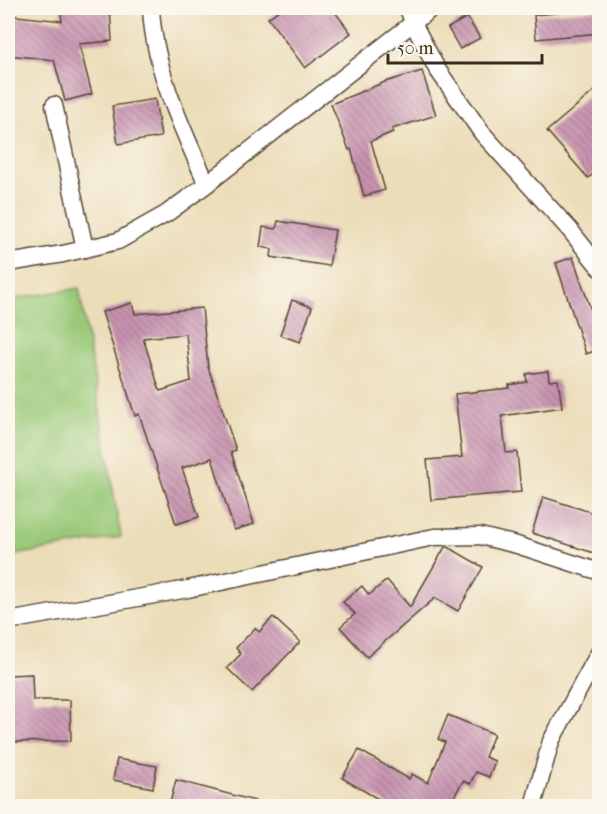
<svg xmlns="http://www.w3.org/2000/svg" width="607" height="814" viewBox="0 0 607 814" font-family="'IM FELL French Canon',serif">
<defs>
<pattern id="building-back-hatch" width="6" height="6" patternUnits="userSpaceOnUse" patternTransform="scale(1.5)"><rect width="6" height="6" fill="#c893b0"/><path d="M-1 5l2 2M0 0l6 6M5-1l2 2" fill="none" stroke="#a4788f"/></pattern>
</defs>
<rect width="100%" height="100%" fill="#fbf7ec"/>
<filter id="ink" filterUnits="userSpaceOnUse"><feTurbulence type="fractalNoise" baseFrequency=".0167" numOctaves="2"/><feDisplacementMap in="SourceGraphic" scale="12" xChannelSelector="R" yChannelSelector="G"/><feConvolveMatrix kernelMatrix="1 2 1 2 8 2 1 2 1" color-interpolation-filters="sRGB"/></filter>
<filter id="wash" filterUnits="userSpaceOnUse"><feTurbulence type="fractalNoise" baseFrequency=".008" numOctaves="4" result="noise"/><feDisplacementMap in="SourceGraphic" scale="24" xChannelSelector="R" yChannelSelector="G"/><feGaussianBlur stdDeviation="1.35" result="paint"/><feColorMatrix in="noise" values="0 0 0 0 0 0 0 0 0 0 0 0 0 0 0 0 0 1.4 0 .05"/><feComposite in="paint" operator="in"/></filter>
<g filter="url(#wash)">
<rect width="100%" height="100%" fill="#ecddb9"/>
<polygon fill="#99c978" stroke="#6a7a4b" stroke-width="1.5" points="79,288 121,537 8,556 8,300"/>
<g id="blocks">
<g fill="url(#building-back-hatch)" fill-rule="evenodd">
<polygon points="60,8 110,8 112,41 79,44 92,94 65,101 54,60 8,55 8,15 62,21"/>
<polygon points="282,8 332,8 351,33 305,68 268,18"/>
<polygon points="600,9 600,33 536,39 534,15"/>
<polygon points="467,17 480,38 460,49 448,28"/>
<polygon points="422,71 436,115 392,129 393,132 371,141 385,190 364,196 351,149 349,150 331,104 385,82"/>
<polygon points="600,86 600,169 588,178 547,131"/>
<polygon points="155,99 161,137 118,144 112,106"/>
<polygon points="278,221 335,230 329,266 271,257 272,249 260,247 263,227 276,229"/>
<polygon points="573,257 600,337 600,349 586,354 556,263"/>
<polygon points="292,300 312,307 300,342 280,335"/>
<path d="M132,303L135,314L202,308L208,367L236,450L231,452L254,524L234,530L212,458L182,468L199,517L176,524L139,414L135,416L102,312ZM186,334L191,381L160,391L143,338Z"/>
<polygon points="548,371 549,381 558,380 562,407 502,416 506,453 517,452 521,492 431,500 427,460 462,457 455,394 509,388 509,385 527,382 526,374"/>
<polygon points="543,497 600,515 600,555 532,533"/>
<polygon points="445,547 448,547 483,567 458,611 435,598 367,657 340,627 355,614 343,602 362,586 369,595 387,580 410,607"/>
<polygon points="273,617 300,642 252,692 227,668 241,654 236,648 255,628 259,632"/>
<polygon points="32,674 33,700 70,700 71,741 8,742 8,675"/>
<polygon points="448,715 494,734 485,757 495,761 489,777 476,772 470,784 463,781 448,807 392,807 342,778 359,750 409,779 412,774 428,783 445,742 438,739"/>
<polygon points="117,759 157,766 153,788 113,780"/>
<polygon points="176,780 255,801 255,807 169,807"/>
</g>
</g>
</g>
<g filter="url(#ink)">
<use href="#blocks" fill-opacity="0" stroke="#564535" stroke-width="1.5"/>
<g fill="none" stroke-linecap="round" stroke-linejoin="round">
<defs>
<g id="minor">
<path d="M151,8C154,70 182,128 207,184"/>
<polyline points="408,8 413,23 437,69 482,133 570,230 600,268"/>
<polyline points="54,105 85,249"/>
<polyline points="8,263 63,254 118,241 166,214 207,184 432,8"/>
<polyline points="8,621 188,589 434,537 480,536 517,545 600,572"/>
<polyline points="533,806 551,741 600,651"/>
</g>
</defs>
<use href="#minor" stroke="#564535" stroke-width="19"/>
<use href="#minor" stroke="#fff" stroke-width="16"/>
</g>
</g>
<rect width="607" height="814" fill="none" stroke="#fbf7ec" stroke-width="30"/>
<path d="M388 54v9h154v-9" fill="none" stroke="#3b2a1e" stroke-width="3"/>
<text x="397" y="54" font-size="18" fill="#3b2a1e" stroke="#fbf7ec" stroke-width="4.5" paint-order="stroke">50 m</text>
</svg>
